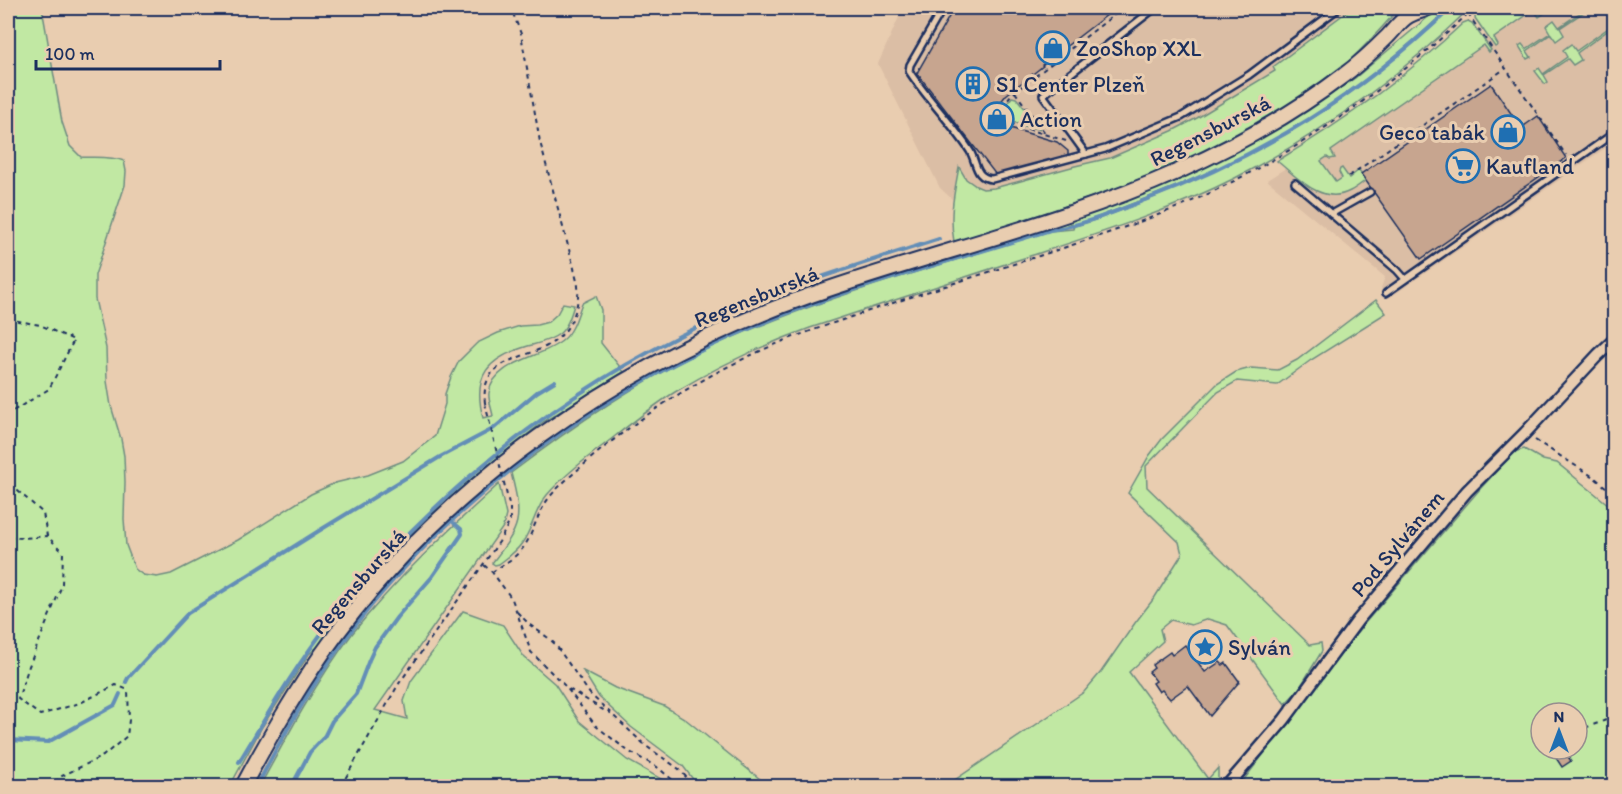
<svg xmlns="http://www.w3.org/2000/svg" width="1622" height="794" viewBox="0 0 1622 794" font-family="Itim,sans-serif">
<rect width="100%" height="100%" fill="#e9cdb0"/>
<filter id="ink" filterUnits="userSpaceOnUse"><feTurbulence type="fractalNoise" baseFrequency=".0167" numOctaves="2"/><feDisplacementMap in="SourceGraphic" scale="12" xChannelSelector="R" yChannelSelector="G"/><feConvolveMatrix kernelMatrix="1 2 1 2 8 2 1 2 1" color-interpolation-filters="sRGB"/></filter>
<g filter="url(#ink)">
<g fill="#dbbea5">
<polygon points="903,8 1365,8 1325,41 1200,118 1103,163 962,202 952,199 940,188 878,64"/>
<polygon points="1527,8 1614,8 1614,142 1389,298 1381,288 1385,277 1267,180 1375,111"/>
</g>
<g fill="#c1e8a3" stroke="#6e8c80" stroke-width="1.5" fill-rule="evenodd">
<path d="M8,8H42L62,122L70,146L81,157C95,158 111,156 124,161L126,171L125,185L95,275V299L106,348L107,381L111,406L121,439L124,456L125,482L124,519L126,545L135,569L143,575L157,577L171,574L238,540L311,494L335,483L368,475L403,461L435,436L445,404V394L451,377L459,361L477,343L498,333L520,326L537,325L548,322L557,314L563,303L574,305C571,315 567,328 559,334C550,341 539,343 528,346C488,358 472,375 483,418L493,416C492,409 488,400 489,393C493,361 543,358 563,340C574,331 577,316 582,303L596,296L601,310V343L624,372L543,422L506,451L441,507L388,562L320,645L309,654L262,727L230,786H8Z"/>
<path d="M1352,8H1399C1381,29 1361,51 1339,70C1320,86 1296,100 1275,113C1173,175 1066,207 954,242C949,214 954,194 959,167L966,179L976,186L983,189L994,188L1017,182L1075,166L1110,158L1172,131L1197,118L1275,71L1273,67Z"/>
<path d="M1439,8H1449C1383,71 1310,125 1227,164C1181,186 1134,203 1087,221L1073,225L1072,223L1067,225V227L1050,229L1006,243L1081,217L1178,180L1254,142L1306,111L1355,78Z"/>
<path d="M1452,8H1470C1401,75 1321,134 1235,178C1168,212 1097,234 1027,257C954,281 882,304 810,328C763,345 718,366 675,392C650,408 628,426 605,444C585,459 563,476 547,495C535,509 533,528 522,543C516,552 507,558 499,564L495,565L492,563C521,526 523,520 511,473C570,428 631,386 698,353C811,299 932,268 1050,231L1073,229L1074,226C1101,220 1128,207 1155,197C1270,151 1363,94 1452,8Z"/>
<polygon points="1479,8 1547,8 1549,10 1539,17 1534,10 1494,38 1498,45 1495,47 1475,18 1476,10"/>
<polygon points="1587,8 1590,8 1560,28 1564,35 1556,41 1551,34 1527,51 1531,57 1527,59 1519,46 1522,44 1526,49 1550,33 1546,26 1554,20 1559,27"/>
<path d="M1468,21L1472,23L1491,50L1489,52L1484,45L1331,151L1335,158L1330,159L1327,157L1321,161L1336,182L1342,178L1339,172L1340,169L1342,168L1349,178L1359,170L1366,180C1361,184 1356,188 1350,191C1322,206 1297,177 1277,161C1344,121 1406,77 1463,23Z"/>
<polygon points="1614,24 1614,26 1577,53 1581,60 1573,65 1568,59 1544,75 1548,82 1545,84 1535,71 1539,68 1543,74 1567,57 1563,50 1571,44 1576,51"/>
<path d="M1012,97L1016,98L1018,100L1038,125L1040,128L1039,129C1025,126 1007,124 1003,109Z"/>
<polygon points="1376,300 1386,313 1311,360 1277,385 1237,381 1218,392 1146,466 1147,487 1310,645 1321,643 1322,651 1299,689 1285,704 1227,625 1208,619 1191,625 1171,620 1160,629 1163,641 1129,672 1208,779 1218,768 1218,782 1214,786 946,786 1084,692 1101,672 1135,623 1155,597 1182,554 1179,542 1128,493 1149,456 1162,439 1217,384 1236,372 1251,368 1278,370 1297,360"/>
<path d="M1524,449L1543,460L1557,463L1614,509V786H1239L1365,623L1480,489L1514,452ZM1541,713H1577V749H1541Z"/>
<path d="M499,484L506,515L503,527L375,710L407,719L404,701L411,681L463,611L503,625L524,657L555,684L579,721L627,760L670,784L671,786H260C288,734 316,682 352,634C396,579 447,531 499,484Z"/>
<polygon points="583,671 615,688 664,706 684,718 760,779 767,786 698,786 683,766 631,727 599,697"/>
</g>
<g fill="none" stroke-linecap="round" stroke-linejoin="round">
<g stroke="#638eb7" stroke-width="4">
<polyline points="126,682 128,678 188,613 317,532 440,457 493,429 537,392 555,381"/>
<polyline points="8,740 48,742 115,705 120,694"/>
<path d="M239,762C268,714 296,665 331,621C434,492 559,392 708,322C782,287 862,264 939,239"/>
<path d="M257,786C285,731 316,677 354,627C456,495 604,389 758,325C853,286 953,261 1050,230C1084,225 1114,212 1145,200C1263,155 1360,95 1451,8"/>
<polyline points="288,786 295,780 310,752 324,737 332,721 356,694 369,660 375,647 397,617 432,577 462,534 461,529 454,523"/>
</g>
</g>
<g fill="#c7a58f" stroke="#1b2f5e" stroke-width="1.5">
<polygon points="954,8 1116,8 1042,65 1043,66 1006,95 994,111 1007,127 1057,142 1068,151 1068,154 1066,157 996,175 917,73"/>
<polygon points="1491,84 1521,128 1538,116 1566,158 1421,259 1361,174"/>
<polygon points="1185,645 1205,672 1220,662 1223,665 1226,663 1239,681 1240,680 1239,681 1240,683 1239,682 1210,716 1188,686 1170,699 1162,690 1159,692 1153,683 1156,681 1149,672 1154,668 1152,665 1170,652 1172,655"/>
<polygon points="1561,754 1562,757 1566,754 1571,761 1562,767 1556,758"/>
</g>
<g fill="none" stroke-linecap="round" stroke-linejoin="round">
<defs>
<g id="service">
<path d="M943,8L910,65L909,71C927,99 952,123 970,151C977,163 975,178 992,179L1105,149L1181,117L1249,75L1339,8"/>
<polyline points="1086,154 1043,95 1155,8"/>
<polyline points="1295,183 1397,270 1405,279"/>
<polyline points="1331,214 1370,192"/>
<polyline points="1386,293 1614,133"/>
</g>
<polyline id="minor" points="1227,786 1284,720 1358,620 1467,491 1525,433 1598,355 1614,340"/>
<path id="secondary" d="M243,786C267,741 293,696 322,654C439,487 620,362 811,295C933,252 1061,224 1179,171C1237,145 1293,114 1344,75C1359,64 1374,50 1387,37C1394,30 1401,20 1408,16C1414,12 1422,11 1428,8"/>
</defs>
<use href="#service" stroke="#1b2f5e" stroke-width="10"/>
<use href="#minor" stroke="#1b2f5e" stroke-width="15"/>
<use href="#secondary" stroke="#1b2f5e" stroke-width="18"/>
<g stroke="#1b2f5e" stroke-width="2" stroke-dasharray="4.5 4.5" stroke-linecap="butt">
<polyline points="1468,14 1566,155"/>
<polyline points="1015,92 1045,133"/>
<polyline points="1066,141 1009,123 999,110 1011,95 1123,8"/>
<polyline points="1349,176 1506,68"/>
<polyline points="8,319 40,325 74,340 49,389 8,414"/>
<path d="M485,403C480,360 520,360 547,346C569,334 580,310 578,286C577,280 575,274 574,268L540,142L521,34L511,8"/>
<polyline points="1535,440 1595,478 1614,494"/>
<polyline points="8,476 10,484 43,513 47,536 63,552 62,585 29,666 18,699 40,715 80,703 116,685 128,690 129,720 127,736 103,756 62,776 50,786"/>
<polyline points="8,537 23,538 47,536"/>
<polyline points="484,565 492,572 512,599 531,652 566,687 596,726 628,751 657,767 680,786"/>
<path d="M492,572C506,563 522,554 529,538C537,521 541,505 555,491C565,480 578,470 589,460C651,407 716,368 791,338C874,308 958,282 1042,255C1099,236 1157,218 1212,192C1309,145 1397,82 1474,8"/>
<polyline points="517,612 530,625 547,637 555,644 590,694 646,746 679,769 687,778 692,786"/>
<polyline points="1205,647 1214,641"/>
<polyline points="569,689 605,711"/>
<path d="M1577,732C1589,725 1602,723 1614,716"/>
<polyline points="341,786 398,685 499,542 510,521 510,508"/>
<polyline points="1600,786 1614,778"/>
</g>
<use href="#service" stroke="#e9cdb0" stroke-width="5"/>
<use href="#minor" stroke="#e9cdb0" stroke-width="10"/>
<use href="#secondary" stroke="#e9cdb0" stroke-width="14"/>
<polyline stroke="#1b2f5e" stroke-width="2" stroke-dasharray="4.5 4.5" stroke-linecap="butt" points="485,403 510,508"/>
</g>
</g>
<defs>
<symbol id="shop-ring" viewBox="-11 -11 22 22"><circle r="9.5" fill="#e9cdb0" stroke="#1f6fb2" stroke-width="1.5"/><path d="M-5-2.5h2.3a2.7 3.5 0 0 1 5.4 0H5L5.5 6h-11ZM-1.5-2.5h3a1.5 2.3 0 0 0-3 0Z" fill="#1f6fb2"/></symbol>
<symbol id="building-ring" viewBox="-11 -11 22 22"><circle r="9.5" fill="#e9cdb0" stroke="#1f6fb2" stroke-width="1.5"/><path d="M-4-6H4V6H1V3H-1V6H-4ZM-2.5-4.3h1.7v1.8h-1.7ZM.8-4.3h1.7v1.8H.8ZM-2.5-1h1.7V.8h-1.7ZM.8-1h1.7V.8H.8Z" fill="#1f6fb2"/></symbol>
<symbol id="supermarket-ring" viewBox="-11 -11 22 22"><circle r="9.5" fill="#e9cdb0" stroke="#1f6fb2" stroke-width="1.5"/><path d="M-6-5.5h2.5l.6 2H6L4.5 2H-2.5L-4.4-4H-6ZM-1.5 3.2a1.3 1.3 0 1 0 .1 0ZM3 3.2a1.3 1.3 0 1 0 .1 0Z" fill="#1f6fb2"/></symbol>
<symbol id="sight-ring" viewBox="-11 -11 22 22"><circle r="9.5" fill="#e9cdb0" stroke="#1f6fb2" stroke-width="1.5"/><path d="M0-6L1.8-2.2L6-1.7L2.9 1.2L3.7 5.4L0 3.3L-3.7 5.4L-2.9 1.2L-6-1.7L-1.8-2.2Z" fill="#1f6fb2"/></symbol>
</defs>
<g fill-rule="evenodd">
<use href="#shop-ring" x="1034" y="29" width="38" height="38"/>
<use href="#building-ring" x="954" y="65" width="38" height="38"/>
<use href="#shop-ring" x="978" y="100" width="38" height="38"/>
<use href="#shop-ring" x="1489" y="113" width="38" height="38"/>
<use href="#supermarket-ring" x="1444" y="147" width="38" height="38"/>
<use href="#sight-ring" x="1186" y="628" width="38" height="38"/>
</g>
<g text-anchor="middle" stroke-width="6" stroke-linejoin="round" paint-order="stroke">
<g font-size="22" fill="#1b2f5e" stroke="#e9cdb0" text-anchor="start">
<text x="1076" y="56">ZooShop XXL</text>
<text x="996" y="92">S1 Center Plzeň</text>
<text x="1020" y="127">Action</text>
<text x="1485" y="140" text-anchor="end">Geco tabák</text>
<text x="1486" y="174">Kaufland</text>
<text x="1228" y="655">Sylván</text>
</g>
<g font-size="22" fill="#1b2f5e" stroke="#e9cdb0">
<text transform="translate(1210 130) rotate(-27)" y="8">Regensburská</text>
<text transform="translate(756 296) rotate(-22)" y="8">Regensburská</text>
<text transform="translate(1397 543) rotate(-50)" y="8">Pod Sylvánem</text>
<text transform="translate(358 581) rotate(-49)" y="8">Regensburská</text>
</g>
</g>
<rect width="1622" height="794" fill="none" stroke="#e9cdb0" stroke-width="30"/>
<rect x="15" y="15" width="1592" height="764" fill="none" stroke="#1b2f5e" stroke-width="2" filter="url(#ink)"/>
<g transform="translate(1559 731)"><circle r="28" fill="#e9cdb0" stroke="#978e8f" stroke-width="1.5"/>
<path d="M0-4.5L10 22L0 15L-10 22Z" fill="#1f6fb2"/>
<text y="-9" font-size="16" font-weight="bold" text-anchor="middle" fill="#1b2f5e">N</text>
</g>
<path d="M36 60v9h184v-9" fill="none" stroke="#1b2f5e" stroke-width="3"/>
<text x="45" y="60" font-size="18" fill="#1b2f5e" stroke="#e9cdb0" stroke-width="4.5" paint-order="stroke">100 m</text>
</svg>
